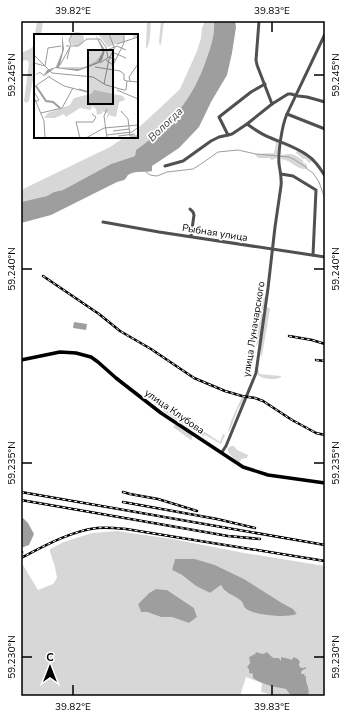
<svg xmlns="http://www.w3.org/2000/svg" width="346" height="717" viewBox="0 0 346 717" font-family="'Nunito Sans',sans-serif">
<rect width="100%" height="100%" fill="#fff"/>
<g fill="#d7d7d7" fill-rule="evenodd">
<polygon points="37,21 43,21 41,35 35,35 35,69 29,101 26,103 24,101 29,63 27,60 21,61 21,53 30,49 33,46"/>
<path d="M147,21H151C150,30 151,40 147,48H146Z"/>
<polygon points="161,21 164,21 161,44 160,45 159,42"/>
<path d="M205,21H214C215,34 211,47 206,60C193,99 170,126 136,150L135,156L111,164L63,190L54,192L47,196L21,202V190L110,147L125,137H137V129L160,108L180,89L197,51L201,38L202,28Z"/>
<polygon points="275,141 278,143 277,158 272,160 269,158 258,158 256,156 255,154 274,153 276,144"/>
<polygon points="297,151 303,153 311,160 311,162 309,163 306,159 303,159 296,153"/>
<path d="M289,154C294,154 298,157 303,160V162L307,165V169C297,170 291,160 281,159V155Z"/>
<polygon points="263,297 265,297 260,338 257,345 256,345"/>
<polygon points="266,307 270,308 262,356 261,356 261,346"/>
<path d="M258,370L259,371V374L281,376V377C275,381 263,379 258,375Z"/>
<polygon points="242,397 245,398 238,409 230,430 228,432 231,421"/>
<polygon points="164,405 220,442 223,434 225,435 221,444 205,435 202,436 201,436 163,411 162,408"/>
<polygon points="175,425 176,425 192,435 192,439 191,440 173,427"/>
<polygon points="231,446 234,446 237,450 248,455 247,458 241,459 240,463 233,458 228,452 228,448"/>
<path d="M117,531L172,539L244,553L325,566V696H308C311,687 305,684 306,676V675L305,676L304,674L301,673C302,670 302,669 305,669L306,667H304L302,668L300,667L299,665L300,662L298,659L294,657L291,660L290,659L281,657V661L279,658H275L271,656L267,652L263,654L256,652L255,654L249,657L250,663L247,667L249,671V673L253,674V678C263,685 274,687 286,689L291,696H276L261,692L262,683L246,677L240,696H21V567L23,565L38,590L53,584L57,578L55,567L50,552V549L64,542L92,533ZM175,559H195L215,565L244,579L282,603L293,609L297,614C288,618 253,616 245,608C243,605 243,602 240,600C233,594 225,594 221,585L210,593L196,586L182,575L172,570ZM156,589L167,590L194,608L197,617L189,623L172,617H161L147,612H141L138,604L149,593Z"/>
</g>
<g fill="#9e9e9e">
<path d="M214,21H235L236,27L232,53L227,75L211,102L199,127L179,148L152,166V171C145,173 135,170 128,175C127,176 126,179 124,180L117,182L51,215L21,223V202L47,196L54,192L63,190L111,164L135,156L136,150C170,126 193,99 206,60C211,47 215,34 214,21Z"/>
<polygon points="74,322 87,324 86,330 73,328"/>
<polygon points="23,518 28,523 34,534 29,545 21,548 21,519"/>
<path d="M175,559H195L215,565L244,579L282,603L293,609L297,614C288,618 253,616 245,608C243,605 243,602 240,600C233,594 225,594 221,585L210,593L196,586L182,575L172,570Z"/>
<polygon points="156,589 167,590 194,608 197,617 189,623 172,617 161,617 147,612 141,612 138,604 149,593"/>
<path d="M256,652L263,654L267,652L271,656L274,658H279L281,661V657L290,659L291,660L294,657L298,659L300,662L299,665L300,667L302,668L306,667V669C303,669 302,670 301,673L303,674H305L304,676H305L306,675V676C305,684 311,688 308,696H291L286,689C274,687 263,685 253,678V674L249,673V670L247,667L250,663L249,657L255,654Z"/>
</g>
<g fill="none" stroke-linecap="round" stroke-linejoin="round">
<polyline stroke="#9e9e9e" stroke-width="1" points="146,172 150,175 157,176 167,172 193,169 201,164 218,152 238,150 256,154 289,157 295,160 306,167 307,169 313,173 319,182 325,199"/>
<g stroke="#505050" stroke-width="3">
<polyline points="259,21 256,60 257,65 272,104"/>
<polyline points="287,114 325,129"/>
<path d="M247,124C254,129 262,135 271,138C283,143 296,147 307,155C315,160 320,168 325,176"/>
<polyline points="228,135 219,117 251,92 265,84"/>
<polyline points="165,166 183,161 211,141 219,137 228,135 232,134 247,124 272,104 288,94 291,94 298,96 307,97 325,102"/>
<polyline points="281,174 293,176 316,190 313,255"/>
<polyline points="190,209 193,212 194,215 191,236"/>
<polyline points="103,222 159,232 325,257"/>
<path d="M222,452L226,446L256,373L268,288L275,227L281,186C282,178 280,171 279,164C278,152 282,125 287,114L325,34"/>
<polyline points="21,552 22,552 21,553"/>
</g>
<polyline stroke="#000" stroke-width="3.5" points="21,360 60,352 76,353 91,357 98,362 116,378 161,413 243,467 268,475 325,483"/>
<defs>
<g id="rail">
<polyline points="43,276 99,314 120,331 151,349 194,378 225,391 242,396 255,398 263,401 292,420 316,433 325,435"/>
<polyline points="289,336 312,340 325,344"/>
<polyline points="316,360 325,361"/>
<polyline points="21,492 325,545"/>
<polyline points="123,492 130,494 158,499 197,511"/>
<polyline points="21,500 228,536 260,539"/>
<polyline points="123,502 217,519 255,528"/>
<path d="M21,558C44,546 71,531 97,528C106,527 116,528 126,529L325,561"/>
</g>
</defs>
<use href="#rail" stroke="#000" stroke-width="2.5"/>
<use href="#rail" stroke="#fff" stroke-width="1" stroke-dasharray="3" stroke-linecap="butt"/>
</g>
<path fill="none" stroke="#000" stroke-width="1.5" d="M73,22V32M272,22V32M22,75H32M314,75H324M22,269H32M314,269H324M22,463H32M314,463H324M22,657H32M314,657H324M73,685V695M272,685V695"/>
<g text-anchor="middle" stroke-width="3.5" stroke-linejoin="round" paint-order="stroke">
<g font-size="10" fill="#000" stroke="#fff">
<text transform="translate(215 232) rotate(9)" y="4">Рыбная улица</text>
<text transform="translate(253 329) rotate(-81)" y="4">улица Луначарского</text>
<text transform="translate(175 411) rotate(35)" y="4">улица Клубова</text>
</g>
<g font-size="11" font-style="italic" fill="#3f3f3f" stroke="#fff">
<text transform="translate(165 124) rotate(-44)" y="4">Вологда</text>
</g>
</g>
<g transform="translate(34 34)">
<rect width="104" height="104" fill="#fff"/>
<path d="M36 5a7 7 0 1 1 14 0a7 7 0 1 1-14 0ZM64,0H104V3L99,4V0H90V7L74,13ZM63,5L67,9L69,14L70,19L68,23L64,28L51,33L45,35H28L24,33H51L62,27L69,18ZM60,56L89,62L91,66L85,68L82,83L75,81L72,87L74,79L67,77L69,79L63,81L62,75L58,72L57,76L46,74L32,83L30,80L21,84H10L14,79L36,71L40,64L57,60Z" fill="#d7d7d7"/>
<path d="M28,0L30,15L25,34L45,35L64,28L69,17L61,0L71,16L68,26L65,29L44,37L21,34L10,42L6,39L0,41L6,38L10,41L13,36L22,33L28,18Z" fill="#9e9e9e"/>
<path fill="none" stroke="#9e9e9e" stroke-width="2" d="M2,52L12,67L19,68L26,74"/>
<path fill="none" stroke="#999" stroke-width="1" d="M75,0L80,13M83,10L104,3M37,11L35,6L38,0M32,12H44L53,5H66L72,13L74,24M73,16L83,12L92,16M78,18L92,24M0,21L18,39M33,25L36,13M72,26L79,31L90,9V0M0,29L11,32L14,14L27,12M66,29L75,23L82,26M26,31L36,13M61,33L86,37L90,40V46L93,47M18,39L59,43L72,51L90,56H92L93,47L104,48M15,43L30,52L53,58H55L45,55M96,47L95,43L104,30M70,50L75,25L81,13M0,53L16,42M83,56L104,65M0,58L5,66L0,68M0,63L10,87L11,104M73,75L70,82L73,104M87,77L94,85L96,102H103M7,79L28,74L39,54M79,97L95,95M73,101L98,98L103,94M84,102L101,100M46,104L42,88H59L62,83L58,80M52,104L70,94L104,91M78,104H96"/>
<path fill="#000" fill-opacity="0.15" stroke="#000" stroke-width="2" d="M54,16H79V70H54Z"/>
<rect width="104" height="104" fill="none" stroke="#000" stroke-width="2"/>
</g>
<rect width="346" height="717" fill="none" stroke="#ffffff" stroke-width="44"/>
<g transform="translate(50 667)" stroke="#ffffff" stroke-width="3" paint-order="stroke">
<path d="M0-3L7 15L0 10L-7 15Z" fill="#000000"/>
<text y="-6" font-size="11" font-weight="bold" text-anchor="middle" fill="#000000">С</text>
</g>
<rect x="22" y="22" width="302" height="673" fill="none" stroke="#000" stroke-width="1.5"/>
<g font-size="10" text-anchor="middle" fill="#000">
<text x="73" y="14">39.82°E</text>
<text x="272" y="14">39.83°E</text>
<text transform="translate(11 75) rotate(-90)" y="4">59.245°N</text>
<text transform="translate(335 75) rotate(-90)" y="4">59.245°N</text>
<text transform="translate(11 269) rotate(-90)" y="4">59.240°N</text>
<text transform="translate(335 269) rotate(-90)" y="4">59.240°N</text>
<text transform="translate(11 463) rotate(-90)" y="4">59.235°N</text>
<text transform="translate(335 463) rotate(-90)" y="4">59.235°N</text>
<text transform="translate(11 657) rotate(-90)" y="4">59.230°N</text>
<text transform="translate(335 657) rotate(-90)" y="4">59.230°N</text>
<text x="73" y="710">39.82°E</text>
<text x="272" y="710">39.83°E</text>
</g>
</svg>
